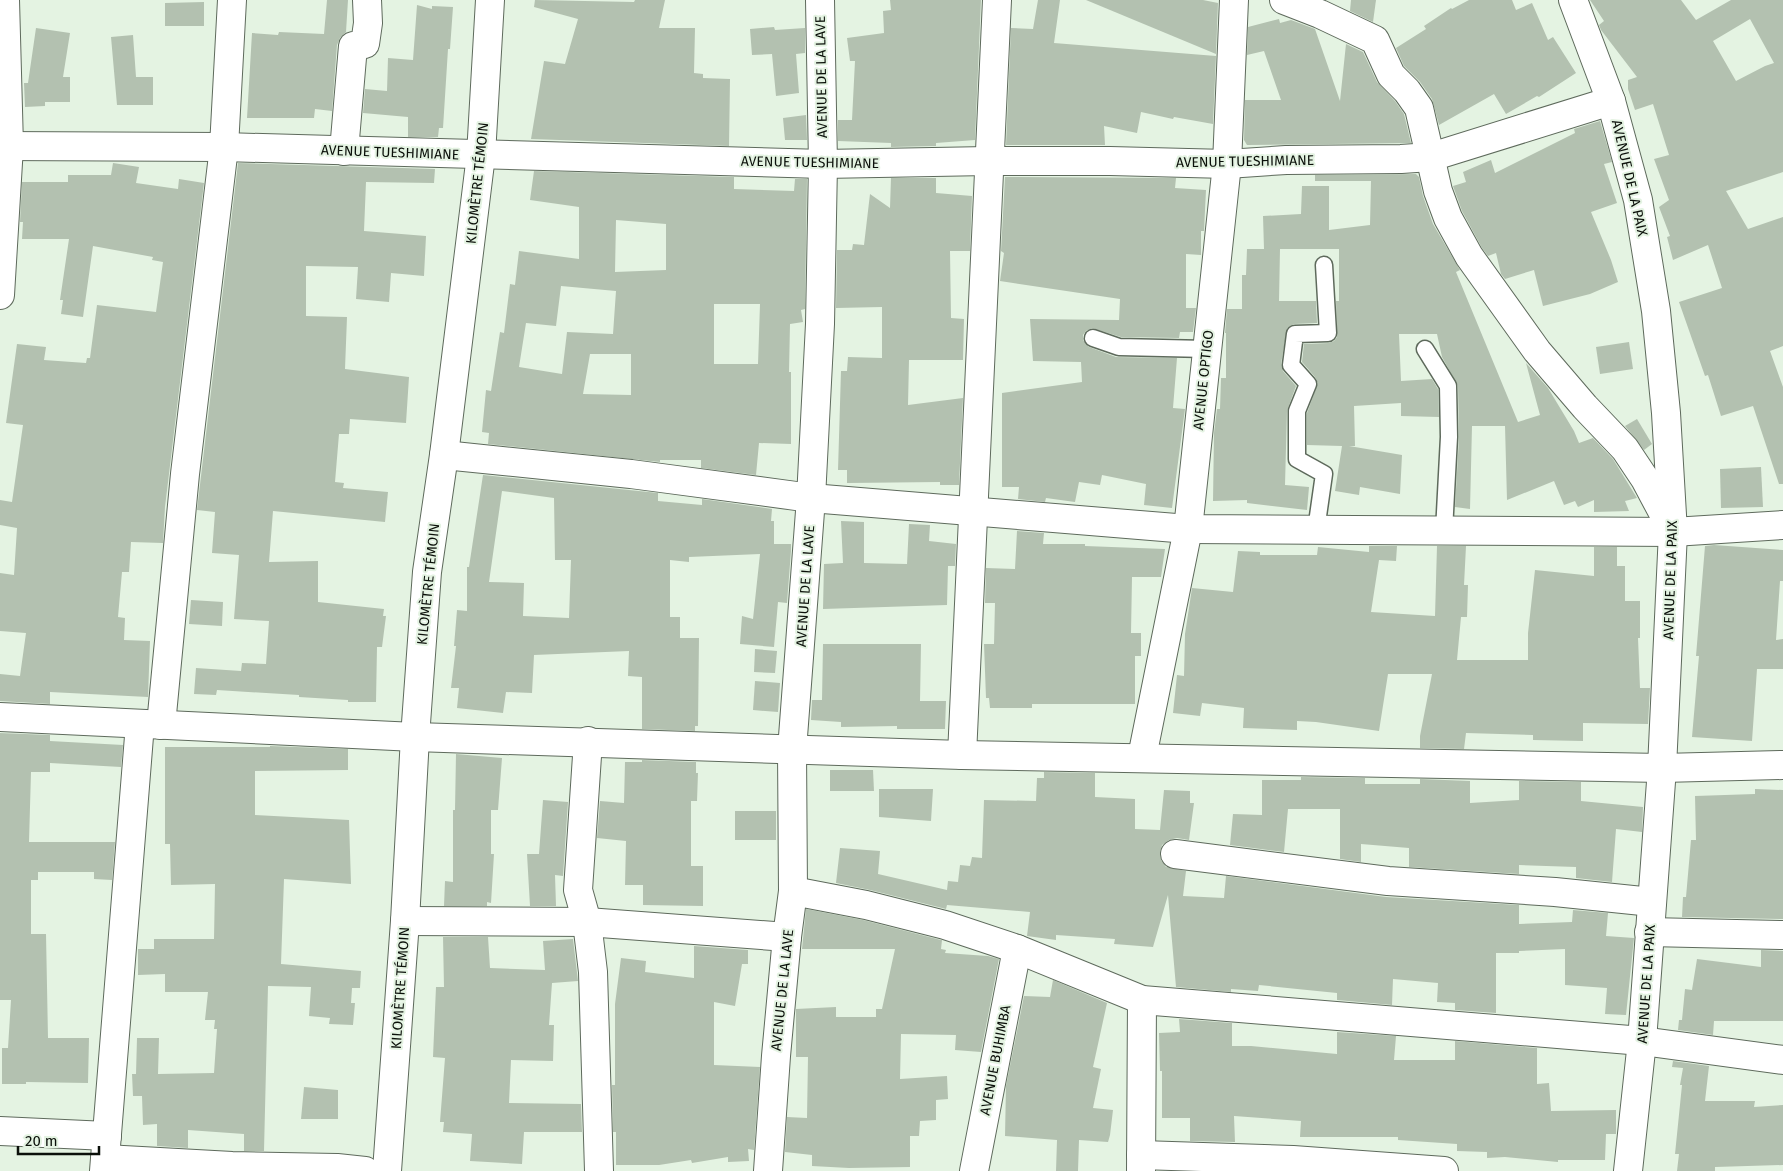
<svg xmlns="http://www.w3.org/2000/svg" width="1783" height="1171" viewBox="0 0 1783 1171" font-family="'Fira Sans',sans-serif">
<rect width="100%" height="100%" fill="#e4f3e2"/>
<g fill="#b3c1b0" fill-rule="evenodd">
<polygon points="327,0 348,0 346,32 340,38 337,45 332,111 315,109 314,118 247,118 252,33 278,35 279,32 324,34"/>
<polygon points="535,0 634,2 635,0 665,0 659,28 695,28 694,73 703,74 703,78 730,79 729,146 531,139 544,61 565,64 578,19 534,7"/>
<polygon points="890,0 981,0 975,140 936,143 936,146 891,147 891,143 838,141 838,120 852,120 855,61 850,61 847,38 884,33 883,11 891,10"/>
<polygon points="1038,0 1060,0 1054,43 1216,56 1213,124 1174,117 1173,119 1141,112 1137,133 1104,126 1105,145 1006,145 1011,28 1033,29"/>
<polygon points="1086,0 1203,0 1218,3 1216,54"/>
<polygon points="1351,0 1376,0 1373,22 1350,11"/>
<polygon points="1469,0 1512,0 1516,10 1532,3 1548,40 1553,37 1576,73 1539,97 1537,96 1506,114 1494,94 1439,125 1432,99 1420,82 1404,66 1396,48 1426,29 1424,26 1451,8 1452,9"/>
<path d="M1590,0H1681L1696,20L1731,0H1783V172L1726,191L1748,229L1783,217V346L1770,351L1783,387V484H1779L1753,406L1721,416L1708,375L1705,376L1679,302L1722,288L1708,245L1673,260L1667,237L1670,236L1659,207L1669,200L1654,159L1669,155L1653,104L1635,110L1628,89V80L1637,77L1601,30L1599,25L1604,21ZM1750,19L1774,63L1765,66L1736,81L1713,41Z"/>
<polygon points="204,2 204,26 165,26 165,3"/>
<polygon points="417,5 432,9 432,6 453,7 450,49 448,49 443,128 439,128 438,137 408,137 408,117 363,113 365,89 387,91 388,58 413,60"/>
<polygon points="1279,19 1280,23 1291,20 1315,29 1340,101 1346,44 1363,52 1377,82 1395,101 1404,114 1411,143 1247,145 1244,140 1245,100 1281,100 1264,51 1247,55 1248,27"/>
<polygon points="774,27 775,30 805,28 805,53 796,54 799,93 776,96 772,54 752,55 750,29"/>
<polygon points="36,28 70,33 63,77 70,77 70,102 45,102 45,106 25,107 24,83 28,83"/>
<polygon points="133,35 136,77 153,77 153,105 117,105 111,37"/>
<polygon points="806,115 807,140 785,140 783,118"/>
<polygon points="1600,121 1612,162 1604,164 1617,203 1591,212 1611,260 1618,282 1590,294 1543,306 1534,270 1505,279 1501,274 1496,253 1488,256 1482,248 1462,211 1453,186 1466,182 1463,172 1491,160 1495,173 1575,133 1574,129"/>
<polygon points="113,163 139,167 136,183 178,189 179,179 204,183 165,507 163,543 131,542 129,572 122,572 118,617 125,618 124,640 150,641 148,697 50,692 50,704 0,701 0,674 20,676 26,633 0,631 0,573 14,575 17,528 0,525 0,500 12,502 23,425 6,423 17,344 46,347 44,360 86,363 87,358 90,358 97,305 156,312 163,262 152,260 153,257 93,246 83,317 61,314 63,300 60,300 69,239 22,239 23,222 20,222 22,182 68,182 68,175 111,175"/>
<polygon points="238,163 435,169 434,183 366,182 364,231 426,236 424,276 391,273 389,302 356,299 358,267 306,266 306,316 347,317 345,369 409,377 406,423 350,419 349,434 339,434 335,482 344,483 343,488 388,492 385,522 273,511 269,562 318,561 318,602 384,609 383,616 386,616 382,647 377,647 376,702 348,702 348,700 299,697 299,695 217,690 216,695 194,694 196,668 241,671 242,663 266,664 269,621 234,619 239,555 212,553 215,512 197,510"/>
<path d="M534,171L734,177V189L794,191L795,179H807L805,309L801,310L803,322L790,324L789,372H791V444L759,443L756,475L701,468V460H660V462L488,444L489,433L482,432L486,390L491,391L500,332L504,333L510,284L515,285L519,251L579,259V207L530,200ZM616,220L666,224V270L615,272ZM561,286L616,291L613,334L567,332L562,374L519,367L526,323L556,326ZM714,304H760L758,364H714ZM590,354H631V395L583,394Z"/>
<polygon points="1416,174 1419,177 1423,196 1433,224 1460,270 1456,272 1518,422 1540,415 1526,363 1548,388 1574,431 1579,443 1593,438 1613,459 1637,498 1625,501 1629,511 1594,512 1594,500 1578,507 1575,501 1564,505 1554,481 1507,500 1505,426 1508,426 1472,426 1470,509 1455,507 1459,438 1458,386 1442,357 1437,334 1399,334 1401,381 1432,379 1438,389 1439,417 1401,416 1401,403 1354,406 1355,446 1349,446 1402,455 1400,494 1360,487 1359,495 1335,491 1342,446 1307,445 1307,413 1318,383 1315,377 1302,362 1304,344 1329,343 1334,341 1337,337 1336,301 1339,301 1339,249 1280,249 1279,301 1316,301 1317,323 1294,324 1287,329 1281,364 1283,371 1296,386 1287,411 1285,485 1309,487 1307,510 1247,503 1247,500 1213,501 1214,433 1217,409 1220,409 1221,378 1226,378 1226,333 1225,333 1227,309 1242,309 1242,275 1246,275 1247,249 1264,249 1263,216 1301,214 1302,186 1329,186 1329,230 1370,225 1371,181 1315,181 1315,175"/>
<polygon points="1005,177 1176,178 1175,188 1206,190 1204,231 1201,231 1201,255 1186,254 1186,308 1196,308 1193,332 1180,332 1179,338 1121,337 1092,328 1086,331 1083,335 1083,340 1089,347 1116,357 1177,358 1173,408 1185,409 1172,508 1144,505 1146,484 1102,475 1100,485 1079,482 1075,502 1046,498 1045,502 1018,499 1019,487 1002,487 1002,393 1082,382 1081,362 1033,361 1030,319 1119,320 1120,299 1000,281 1004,253 1001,251"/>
<polygon points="891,178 936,178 936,193 972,196 970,251 950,251 951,318 964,319 963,360 909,360 908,405 963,398 959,485 940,485 940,482 847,483 847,470 838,470 841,371 847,371 848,357 882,358 882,307 836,308 837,250 852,250 853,244 864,245 870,194 890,208"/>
<polygon points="1629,342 1633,369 1600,374 1596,347"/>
<polygon points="1637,419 1652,444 1644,450 1625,426"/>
<polygon points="1761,467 1763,507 1721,508 1720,469"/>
<path d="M483,475L658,493V501L702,505V499L772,509L771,521H774V544H791V551L787,603L778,602L774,647L740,644L742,616L753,619L760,554L689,557V562L670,560V617H680V638H699L698,726H695V731L642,729V677L628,676L629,651L534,655L532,693L506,692L503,713L457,708L459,688H451L456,646H454L457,610L467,611V567H469ZM502,491L554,498L555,560H571L569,618L523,616L524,583L489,582Z"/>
<polygon points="841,521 864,522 864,563 907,564 909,524 930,525 929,541 956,544 955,566 948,566 947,605 823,609 824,564 843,563"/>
<polygon points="1017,531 1044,533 1043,544 1085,544 1085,546 1165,549 1161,577 1132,577 1131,633 1141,633 1141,656 1135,656 1135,704 1032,704 1032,708 990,708 989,698 986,698 984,644 994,644 995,603 985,603 986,568 1015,569"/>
<polygon points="1714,545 1783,550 1783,581 1780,581 1776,640 1783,639 1783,669 1757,669 1752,741 1692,737 1699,656 1696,656 1705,546"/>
<polygon points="1369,546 1397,546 1396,561 1379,560 1371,612 1435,616 1437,546 1466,546 1464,585 1468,585 1467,617 1461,617 1457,660 1528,660 1528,633 1535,570 1594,576 1594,547 1617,547 1617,566 1625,566 1625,601 1640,601 1640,638 1638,638 1640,688 1650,688 1648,724 1583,723 1583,741 1533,740 1533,735 1466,733 1464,749 1420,748 1420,736 1432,674 1388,674 1379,731 1316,722 1297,721 1297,730 1243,728 1244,708 1202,703 1200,716 1173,713 1177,675 1184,676 1185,634 1192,588 1233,592 1238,551 1260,552 1260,555 1317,555 1318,547 1369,552"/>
<polygon points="191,600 223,602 222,626 189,624"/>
<polygon points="823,644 921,644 920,701 946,701 945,729 897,729 897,726 841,727 841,722 811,720 812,700 822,700"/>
<polygon points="755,649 777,651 775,673 754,672"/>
<polygon points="755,681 780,683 778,712 753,710"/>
<polygon points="0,733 50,735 50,741 123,745 121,767 50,763 50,772 31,772 29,842 115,842 112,880 94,879 94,872 38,872 38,880 31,880 31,934 46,934 48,1038 89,1038 88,1083 26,1082 26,1084 2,1084 2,1048 8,1048 11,1000 0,1000"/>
<polygon points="270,746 348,749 348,770 255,771 255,815 349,820 351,884 284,879 281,964 361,971 360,988 352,988 351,1003 355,1003 353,1025 329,1024 330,1018 309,1016 311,987 268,986 264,1151 244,1151 244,1134 188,1130 188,1148 157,1146 157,1124 143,1125 142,1096 133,1096 132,1074 136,1074 137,1038 159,1038 158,1074 214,1073 217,1029 214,1029 215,1020 205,1020 208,992 165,992 165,974 138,975 138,949 154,949 154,939 214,939 215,884 171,885 170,844 165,844 165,747 270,747"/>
<polygon points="456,754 502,758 498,810 491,810 491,854 494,854 491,903 487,902 487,906 444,906 445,881 453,882 453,810 455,810"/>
<polygon points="642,760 696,762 696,773 698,773 697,801 691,801 691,866 703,866 703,906 643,905 643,885 625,885 626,841 597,838 600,801 624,803 625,762 642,762"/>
<polygon points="830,770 873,770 874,791 830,791"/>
<polygon points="1044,772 1095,773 1095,797 1135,799 1135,829 1160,830 1164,790 1190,791 1190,803 1194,803 1189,840 1177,838 1169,840 1162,845 1160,853 1161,860 1166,867 1186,871 1183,896 1224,898 1226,876 1386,897 1519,905 1519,924 1572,922 1573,910 1608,913 1606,936 1634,938 1626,1015 1605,1014 1607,988 1565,985 1565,949 1519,951 1519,953 1496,953 1496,1013 1455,1010 1455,1003 1437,1002 1438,983 1393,979 1392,1005 1337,1000 1337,993 1259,985 1258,991 1231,989 1231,992 1176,987 1168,895 1153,947 1114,944 1115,939 1056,935 1056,940 1027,936 1030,912 947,905 946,909 870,890 836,883 840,848 880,851 878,874 947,890 948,881 958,882 960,865 970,866 972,857 982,858 984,800 1036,801 1037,778 1044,778"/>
<polygon points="1301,777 1365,778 1365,784 1420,784 1420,779 1470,781 1470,803 1519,800 1519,781 1581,782 1581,801 1643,807 1642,832 1616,829 1612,882 1576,878 1576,867 1519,865 1519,874 1409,867 1409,848 1361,844 1361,862 1340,859 1340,809 1288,809 1284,852 1230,845 1233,814 1262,815 1262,780 1301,780"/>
<polygon points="879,789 933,789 931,821 879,817"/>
<polygon points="1755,789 1783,790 1783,919 1682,917 1683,897 1686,897 1691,840 1696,840 1695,796 1755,794"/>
<polygon points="543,800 568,802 563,876 555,875 556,906 530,906 527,854 539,854"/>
<rect x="735" y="811" width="41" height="29"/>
<polygon points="806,909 863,920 941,940 942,940 941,949 946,950 945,953 988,956 999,959 981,1052 955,1050 956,1035 901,1034 900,1079 947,1076 948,1099 936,1100 936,1120 920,1121 919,1136 910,1136 910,1167 849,1168 812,1166 812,1155 785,1152 787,1117 807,1118 808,1057 796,1057 796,1009 836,1007 836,1017 876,1017 876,1009 882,1009 895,949 802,949"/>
<polygon points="443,937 488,937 490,968 545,970 543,941 573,939 578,981 552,983 549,1025 554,1025 553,1061 511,1060 509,1103 581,1104 582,1132 524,1132 522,1164 470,1161 472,1134 443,1132 444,1122 440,1122 445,1058 433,1057 436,987 444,987"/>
<polygon points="694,946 748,950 748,964 742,964 735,1006 714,1002 714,1065 760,1067 754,1150 748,1149 749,1161 728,1162 728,1157 692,1163 691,1160 659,1165 616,1165 616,1132 613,1132 612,1085 615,1085 615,1004 621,958 646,961 645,972 694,978"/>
<polygon points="1761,950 1783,951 1783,1021 1714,1021 1713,1035 1678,1030 1679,1020 1682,1020 1685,989 1692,990 1697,959 1761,967"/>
<polygon points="1053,980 1107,1003 1093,1067 1101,1069 1093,1108 1113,1110 1110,1135 1108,1142 1079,1140 1078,1171 1056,1171 1057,1140 1005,1136 1006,1086 1024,996 1050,997"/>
<polygon points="1179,1019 1232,1023 1232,1046 1251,1046 1337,1054 1337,1032 1396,1036 1394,1060 1455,1060 1455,1041 1537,1048 1537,1084 1549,1083 1551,1111 1616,1110 1616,1134 1606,1134 1605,1160 1558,1160 1558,1162 1505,1157 1487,1158 1487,1152 1457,1151 1457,1144 1398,1140 1398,1137 1300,1137 1301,1121 1234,1116 1235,1142 1190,1141 1190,1118 1162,1118 1162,1071 1160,1071 1159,1033 1180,1032"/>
<polygon points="1673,1061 1709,1066 1705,1101 1755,1101 1754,1107 1783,1105 1783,1165 1715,1167 1715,1171 1677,1171 1679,1154 1675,1154 1682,1085 1680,1085 1683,1068 1672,1067"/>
<polygon points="304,1087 338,1090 338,1119 301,1119"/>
</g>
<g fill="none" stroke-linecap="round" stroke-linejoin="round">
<defs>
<g id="service">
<polyline points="1093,338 1119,347 1207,349"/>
<polyline points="1425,349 1448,386 1449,437 1444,531"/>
<polyline points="1316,530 1324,474 1297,459 1297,411 1308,384 1291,365 1295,334 1328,333 1324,265"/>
</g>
<g id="minor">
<polyline points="1284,0 1320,14 1375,40 1391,75 1407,91 1419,108 1438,191 1448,218 1469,256 1537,351 1585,407 1625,449 1645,479 1669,524"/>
<polyline points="1573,0 1611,101 1638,200 1656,311 1666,413 1673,532 1662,768 1642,1041 1628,1171"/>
<polyline points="0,146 224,147 823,164 988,161 1110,161 1227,164 1286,160 1401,159 1431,157 1611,101"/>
<polyline points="344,151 353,46 365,44 368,23 367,0"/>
<polyline points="0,295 9,146 5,0"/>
<polyline points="444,455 631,474 811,498 1188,529 1673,532 1783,525"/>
<polyline points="0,717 415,737 962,755 1662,768 1783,765"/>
<polyline points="161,725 185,474 224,147 232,0"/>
<polyline points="588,741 578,890 587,922 593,972 599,1171"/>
<polyline points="962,755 997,0"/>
<polyline points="1142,757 1188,529 1227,164 1234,0"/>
<polyline points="1175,854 1388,881 1555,892 1652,902"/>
<polyline points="793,891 866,905 945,925 1017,949 1142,1000 1642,1041 1783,1060"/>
<polyline points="405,921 587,922 787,937"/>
<polyline points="1649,932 1783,935"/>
<polyline points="0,1131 107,1136"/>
<polyline points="1141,1155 1293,1160 1444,1171"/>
<polyline points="105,1159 232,1166 337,1168 365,1171"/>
<polyline points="104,1171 140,724"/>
<polyline points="768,1171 776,1056 787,937 793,891 792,750 811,498 820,324 823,164 820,0"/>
<polyline points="974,1171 1017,949"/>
<polyline points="1141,1171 1142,1000"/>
</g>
<polyline id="secondary" points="387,1171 405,921 415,737 427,572 444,455 481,155 490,0"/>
</defs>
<use href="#service" stroke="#5e6a5c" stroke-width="19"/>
<use href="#minor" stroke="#5e6a5c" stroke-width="30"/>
<use href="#secondary" stroke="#5e6a5c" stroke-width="30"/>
<use href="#service" stroke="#fff" stroke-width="16"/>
<use href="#minor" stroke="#fff" stroke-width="28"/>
<use href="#secondary" stroke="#fff" stroke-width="28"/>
</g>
<g text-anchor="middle" stroke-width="4" stroke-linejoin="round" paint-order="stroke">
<g font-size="14" fill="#0b100a" stroke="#e4f3e2">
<text transform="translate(821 77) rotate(-91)" y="5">AVENUE DE LA LAVE</text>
<text transform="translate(390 152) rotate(2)" y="5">AVENUE TUESHIMIANE</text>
<text transform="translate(1245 161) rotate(-1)" y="5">AVENUE TUESHIMIANE</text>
<text transform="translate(810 162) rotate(1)" y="5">AVENUE TUESHIMIANE</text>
<text transform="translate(1630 178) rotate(77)" y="5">AVENUE DE LA PAIX</text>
<text transform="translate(477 183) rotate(-84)" y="5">KILOMÈTRE TÉMOIN</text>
<text transform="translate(1203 380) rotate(-84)" y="5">AVENUE OPTIGO</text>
<text transform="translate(1670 580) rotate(-88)" y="5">AVENUE DE LA PAIX</text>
<text transform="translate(428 584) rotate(-84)" y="5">KILOMÈTRE TÉMOIN</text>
<text transform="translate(805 586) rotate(-86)" y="5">AVENUE DE LA LAVE</text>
<text transform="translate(1646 984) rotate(-86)" y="5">AVENUE DE LA PAIX</text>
<text transform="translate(400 988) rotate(-86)" y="5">KILOMÈTRE TÉMOIN</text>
<text transform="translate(782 990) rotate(-84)" y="5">AVENUE DE LA LAVE</text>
<text transform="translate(995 1060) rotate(-79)" y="5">AVENUE BUHIMBA</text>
</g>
</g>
<path d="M18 1146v8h81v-8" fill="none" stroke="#0b100a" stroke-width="2.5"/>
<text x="25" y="1146" font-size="15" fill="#0b100a" stroke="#e4f3e2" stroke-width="4" paint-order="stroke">20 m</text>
</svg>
